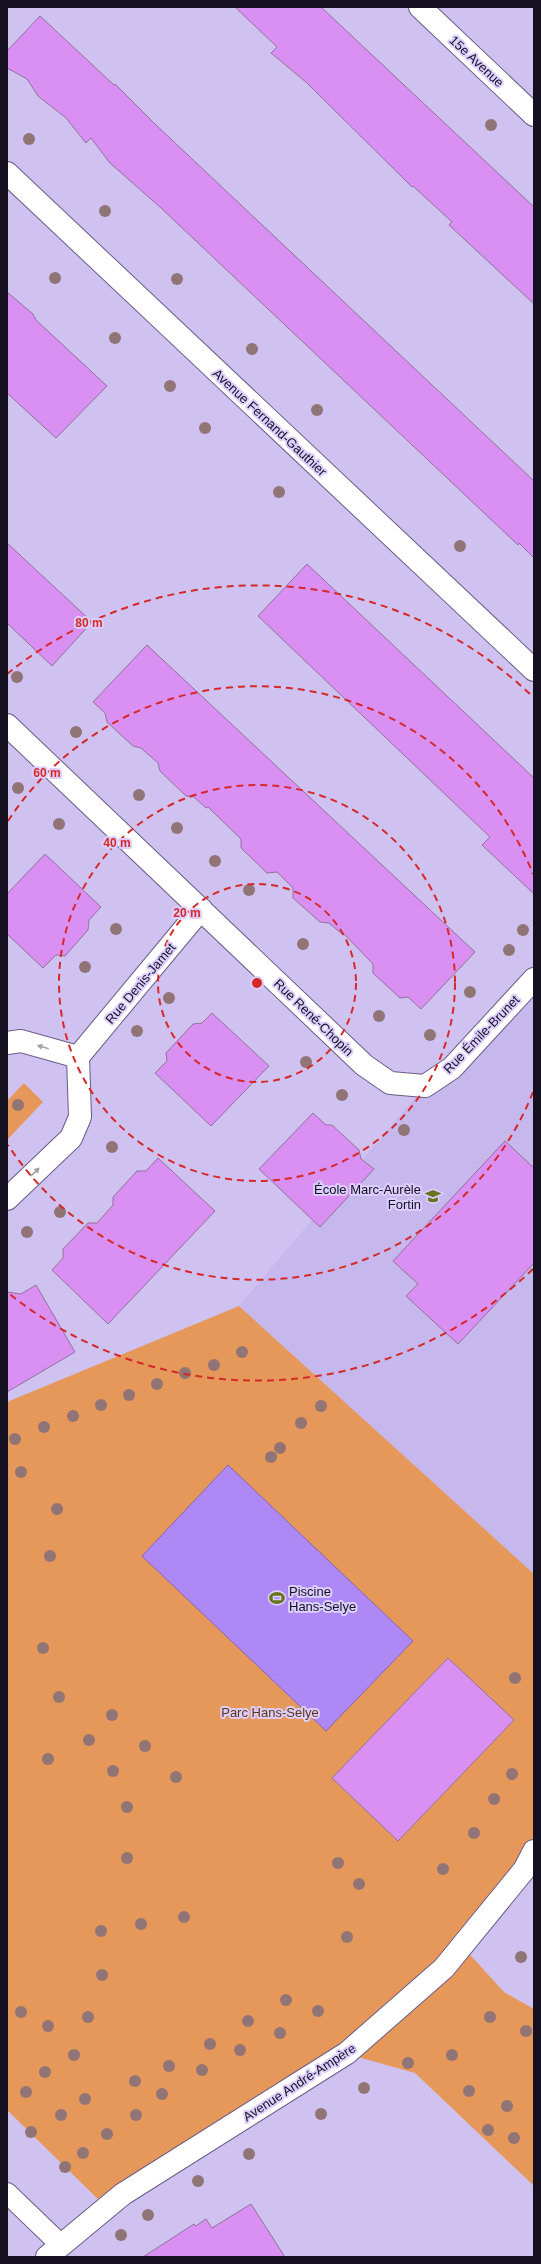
<svg xmlns="http://www.w3.org/2000/svg" width="541" height="2264" viewBox="0 0 541 2264" font-family="Arial,sans-serif">
<rect width="100%" height="100%" fill="#cfc2f1"/>
<polygon fill="#c6b7ed" points="534,979 534,1574 239,1306 425,1086"/>
<g fill="#e6985b">
<polygon points="24,1083 43,1102 7,1140 7,1101"/>
<polygon points="239,1306 534,1574 534,1851 462,1946 504,1992 534,2009 534,2186 415,2073 347,2054 107,2208 7,2110 7,1402"/>
</g>
<polygon fill="#ae89f6" stroke="#8065b6" points="228,1465 413,1641 326,1731 142,1556"/>
<g fill="#da8ff2" stroke="#8f7399">
<polygon points="235,7 321,7 534,207 534,304 449,225 452,222 413,186 412,187 307,83 271,53 277,47"/>
<polygon points="40,16 114,85 115,84 155,124 534,481 534,558 519,543 518,545 161,208 110,163 91,138 86,143 66,118 38,96 27,79 7,68 7,51"/>
<polygon points="7,292 33,314 36,320 107,386 56,438 7,393"/>
<polygon points="7,543 92,622 52,666 7,623"/>
<polygon points="307,564 534,778 534,894 482,845 490,837 258,616"/>
<polygon points="147,645 475,952 421,1009 408,997 400,998 373,973 373,964 343,933 342,934 329,923 320,922 293,898 293,888 277,872 267,873 241,848 241,839 208,807 206,808 194,797 186,796 160,771 158,763 141,748 133,746 107,722 105,713 93,702"/>
<polygon points="45,854 101,907 89,920 88,930 65,956 56,955 43,968 7,934 7,894"/>
<polygon points="212,1013 269,1066 211,1126 155,1073 167,1061 166,1053 193,1024 202,1023"/>
<polygon points="313,1113 326,1125 332,1125 359,1150 361,1159 374,1169 320,1227 259,1169"/>
<polygon points="505,1141 534,1168 534,1263 458,1344 406,1296 418,1284 393,1261"/>
<polygon points="158,1158 215,1211 108,1324 52,1270 63,1258 63,1249 88,1223 97,1223 113,1205 113,1197 137,1171 146,1171"/>
<polygon points="36,1285 75,1352 7,1392 7,1292 21,1294"/>
<polygon points="448,1658 514,1720 398,1841 332,1778"/>
<polygon points="251,2204 285,2257 143,2257 194,2224 196,2226 206,2219 212,2228"/>
</g>
<g fill="none" stroke-linecap="round" stroke-linejoin="round">
<defs>
<polyline id="service" points="7,2193 61,2245"/>
<g id="minor">
<polyline points="420,7 534,115"/>
<polyline points="7,173 534,670"/>
<polyline points="7,725 364,1065 390,1083 425,1086 452,1068 534,979"/>
<polyline points="7,1043 21,1041 78,1057"/>
<polyline points="7,1199 71,1138 80,1117 78,1057 201,909"/>
</g>
<polyline id="tertiary" points="47,2257 123,2194 347,2053 444,1968 524,1870 534,1851"/>
</defs>
<use href="#service" stroke="#6a5d87" stroke-width="22"/>
<use href="#minor" stroke="#6a5d87" stroke-width="24"/>
<use href="#tertiary" stroke="#6a5d87" stroke-width="24"/>
<use href="#service" stroke="#fff" stroke-width="20"/>
<use href="#minor" stroke="#fff" stroke-width="22"/>
<use href="#tertiary" stroke="#fff" stroke-width="22"/>
</g>
<g fill="#917476">
<circle cx="491" cy="125" r="6"/>
<circle cx="29" cy="139" r="6"/>
<circle cx="105" cy="211" r="6"/>
<circle cx="55" cy="278" r="6"/>
<circle cx="177" cy="279" r="6"/>
<circle cx="115" cy="338" r="6"/>
<circle cx="252" cy="349" r="6"/>
<circle cx="170" cy="386" r="6"/>
<circle cx="317" cy="410" r="6"/>
<circle cx="205" cy="428" r="6"/>
<circle cx="279" cy="492" r="6"/>
<circle cx="460" cy="546" r="6"/>
<circle cx="17" cy="677" r="6"/>
<circle cx="76" cy="732" r="6"/>
<circle cx="18" cy="788" r="6"/>
<circle cx="139" cy="795" r="6"/>
<circle cx="59" cy="824" r="6"/>
<circle cx="177" cy="828" r="6"/>
<circle cx="215" cy="861" r="6"/>
<circle cx="249" cy="890" r="6"/>
<circle cx="116" cy="929" r="6"/>
<circle cx="523" cy="930" r="6"/>
<circle cx="303" cy="944" r="6"/>
<circle cx="509" cy="950" r="6"/>
<circle cx="85" cy="967" r="6"/>
<circle cx="470" cy="992" r="6"/>
<circle cx="169" cy="998" r="6"/>
<circle cx="379" cy="1016" r="6"/>
<circle cx="137" cy="1031" r="6"/>
<circle cx="430" cy="1035" r="6"/>
<circle cx="306" cy="1062" r="6"/>
<circle cx="342" cy="1095" r="6"/>
<circle cx="18" cy="1105" r="6"/>
<circle cx="404" cy="1130" r="6"/>
<circle cx="112" cy="1147" r="6"/>
<circle cx="60" cy="1212" r="6"/>
<circle cx="27" cy="1232" r="6"/>
<circle cx="242" cy="1352" r="6"/>
<circle cx="214" cy="1365" r="6"/>
<circle cx="185" cy="1373" r="6"/>
<circle cx="157" cy="1384" r="6"/>
<circle cx="129" cy="1395" r="6"/>
<circle cx="101" cy="1405" r="6"/>
<circle cx="321" cy="1406" r="6"/>
<circle cx="73" cy="1416" r="6"/>
<circle cx="301" cy="1423" r="6"/>
<circle cx="44" cy="1427" r="6"/>
<circle cx="15" cy="1439" r="6"/>
<circle cx="280" cy="1448" r="6"/>
<circle cx="271" cy="1457" r="6"/>
<circle cx="21" cy="1472" r="6"/>
<circle cx="57" cy="1509" r="6"/>
<circle cx="50" cy="1556" r="6"/>
<circle cx="43" cy="1648" r="6"/>
<circle cx="515" cy="1678" r="6"/>
<circle cx="59" cy="1697" r="6"/>
<circle cx="112" cy="1715" r="6"/>
<circle cx="89" cy="1740" r="6"/>
<circle cx="145" cy="1746" r="6"/>
<circle cx="48" cy="1759" r="6"/>
<circle cx="113" cy="1771" r="6"/>
<circle cx="512" cy="1774" r="6"/>
<circle cx="176" cy="1777" r="6"/>
<circle cx="494" cy="1799" r="6"/>
<circle cx="127" cy="1807" r="6"/>
<circle cx="474" cy="1833" r="6"/>
<circle cx="127" cy="1858" r="6"/>
<circle cx="338" cy="1863" r="6"/>
<circle cx="443" cy="1869" r="6"/>
<circle cx="359" cy="1884" r="6"/>
<circle cx="184" cy="1917" r="6"/>
<circle cx="141" cy="1924" r="6"/>
<circle cx="101" cy="1931" r="6"/>
<circle cx="347" cy="1937" r="6"/>
<circle cx="521" cy="1957" r="6"/>
<circle cx="102" cy="1975" r="6"/>
<circle cx="286" cy="2000" r="6"/>
<circle cx="318" cy="2011" r="6"/>
<circle cx="21" cy="2012" r="6"/>
<circle cx="88" cy="2017" r="6"/>
<circle cx="490" cy="2017" r="6"/>
<circle cx="248" cy="2021" r="6"/>
<circle cx="48" cy="2026" r="6"/>
<circle cx="526" cy="2031" r="6"/>
<circle cx="280" cy="2033" r="6"/>
<circle cx="210" cy="2044" r="6"/>
<circle cx="240" cy="2050" r="6"/>
<circle cx="74" cy="2055" r="6"/>
<circle cx="452" cy="2055" r="6"/>
<circle cx="408" cy="2063" r="6"/>
<circle cx="169" cy="2066" r="6"/>
<circle cx="202" cy="2070" r="6"/>
<circle cx="45" cy="2072" r="6"/>
<circle cx="135" cy="2081" r="6"/>
<circle cx="364" cy="2088" r="6"/>
<circle cx="469" cy="2091" r="6"/>
<circle cx="26" cy="2092" r="6"/>
<circle cx="162" cy="2094" r="6"/>
<circle cx="85" cy="2099" r="6"/>
<circle cx="507" cy="2106" r="6"/>
<circle cx="321" cy="2114" r="6"/>
<circle cx="61" cy="2115" r="6"/>
<circle cx="136" cy="2115" r="6"/>
<circle cx="488" cy="2130" r="6"/>
<circle cx="31" cy="2132" r="6"/>
<circle cx="107" cy="2134" r="6"/>
<circle cx="514" cy="2138" r="6"/>
<circle cx="83" cy="2153" r="6"/>
<circle cx="249" cy="2154" r="6"/>
<circle cx="65" cy="2167" r="6"/>
<circle cx="198" cy="2181" r="6"/>
<circle cx="148" cy="2215" r="6"/>
<circle cx="121" cy="2235" r="6"/>
</g>
<defs><path id="oneway-solid" d="M-6-.8H1V-3.2L6.5 0L1 3.2V.8H-6Z"/></defs>
<g fill="#a19fa6">
<use href="#oneway-solid" transform="translate(43 1047) rotate(-164)"/>
<use href="#oneway-solid" transform="translate(35 1172) rotate(-43)"/>
</g>
<g fill="none" stroke="#d62828" stroke-width="2" stroke-dasharray="7 5">
<circle cx="257" cy="983" r="99"/>
<circle cx="257" cy="983" r="198"/>
<path d="M533 1092A297 297 0 0 1 8 1145M8 821A297 297 0 0 1 533 874"/>
<path d="M533 1269A397 397 0 0 1 7 1292M7 674A397 397 0 0 1 533 697"/>
</g>
<defs>
<symbol id="school-bare" viewBox="-9 -9 18 18"><path d="M0-5L7-2L0 1L-7-2ZM-4 1L0 2.5L4 1V4Q0 6-4 4Z" fill="#67731e" stroke="#dccfff" stroke-width="2.5" paint-order="stroke"/></symbol>
<symbol id="stadium-bare" viewBox="-9 -9 18 18"><path d="M0-5a6.5 5 0 1 0 0 10a6.5 5 0 1 0 0-10ZM-3.5-1.8h7v3.6h-7Z" fill="#67731e" stroke="#dccfff" stroke-width="2.5" paint-order="stroke"/></symbol>
</defs>
<g fill-rule="evenodd">
<use href="#school-bare" x="422" y="1185" width="22" height="22"/>
<use href="#stadium-bare" x="266" y="1587" width="22" height="22"/>
</g>
<g text-anchor="middle" stroke-width="4" stroke-linejoin="round" paint-order="stroke">
<g font-size="13" fill="#151020" stroke="#dccfff">
<text transform="translate(477 61) rotate(43)" y="5">15e Avenue</text>
<text transform="translate(270 422) rotate(43)" y="5">Avenue Fernand-Gauthier</text>
<text transform="translate(140 983) rotate(-50)" y="5">Rue Denis-Jamet</text>
<text transform="translate(314 1017) rotate(44)" y="5">Rue René-Chopin</text>
<text transform="translate(481 1034) rotate(-46)" y="5">Rue Émile-Brunet</text>
<text transform="translate(299 2082) rotate(-33)" y="5">Avenue André-Ampère</text>
</g>
<g font-size="13" fill="#151020" stroke="#dccfff" text-anchor="end">
<text x="421" y="1194">École Marc-Aurèle<tspan x="421" dy="15">Fortin</tspan></text>
<text x="289" y="1596" text-anchor="start">Piscine<tspan x="289" dy="15">Hans-Selye</tspan></text>
</g>
<g font-size="13" fill="#5e3512" stroke="#dccfff">
<text x="270" y="1717">Parc Hans-Selye</text>
</g>
</g>
<circle cx="257" cy="983" r="6" fill="#d62828" stroke="#dccfff" stroke-width="2"/>
<g font-size="12" text-anchor="middle" font-weight="bold" fill="#d62828" stroke="#dccfff" stroke-width="4" stroke-linejoin="round" paint-order="stroke">
<text x="89" y="627">80 m</text>
<text x="47" y="777">60 m</text>
<text x="117" y="847">40 m</text>
<text x="187" y="917">20 m</text>
</g>
<rect width="541" height="2264" fill="none" stroke="#151020" stroke-width="16"/>
</svg>
